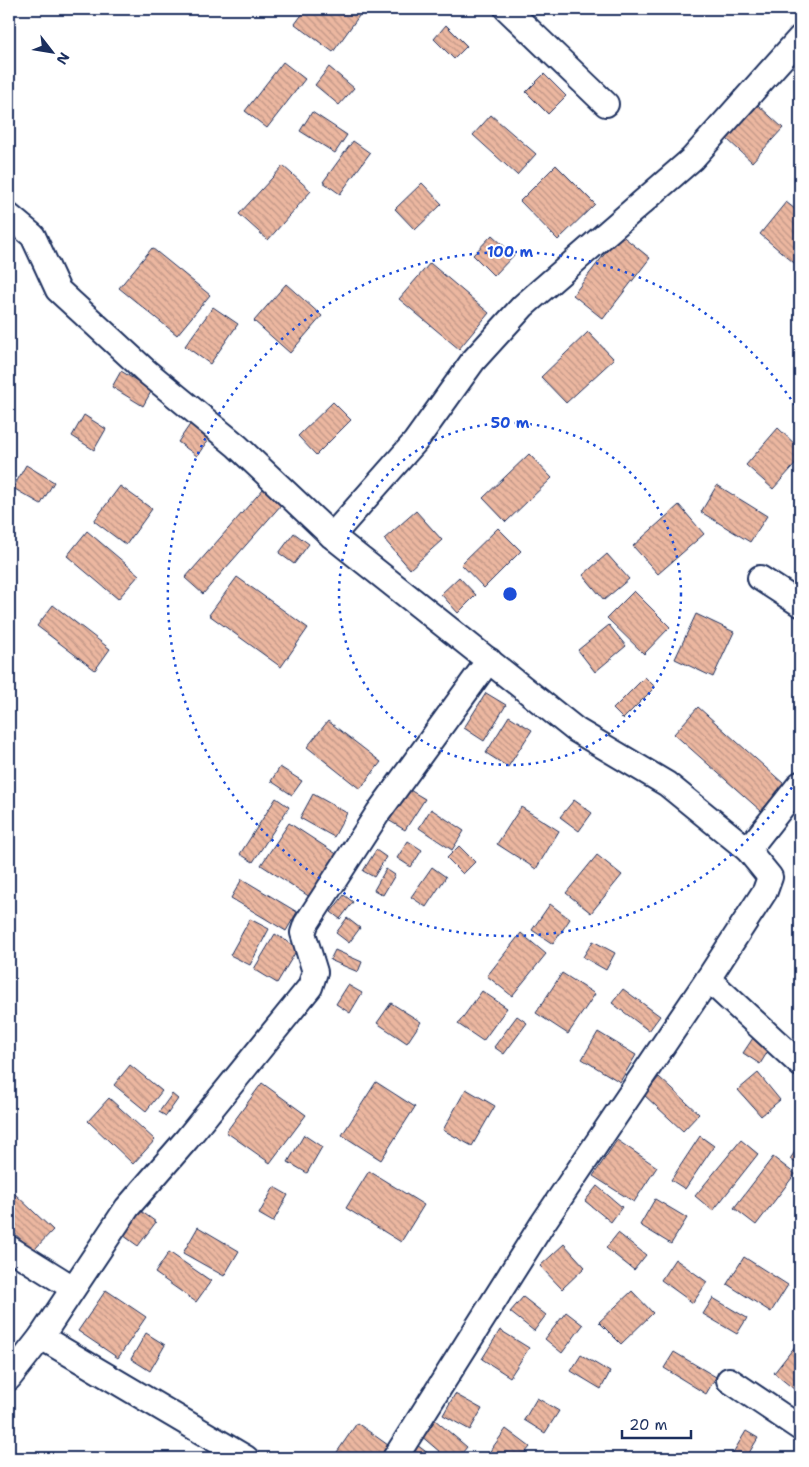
<svg xmlns="http://www.w3.org/2000/svg" width="809" height="1467" viewBox="0 0 809 1467" font-family="'Shantell Sans',sans-serif">
<defs>
<pattern id="building-back-hatch" width="6" height="6" patternUnits="userSpaceOnUse" patternTransform="scale(1.25)"><rect width="6" height="6" fill="#ecb7a0"/><path d="M-1 5l2 2M0 0l6 6M5-1l2 2" fill="none" stroke="#be9586"/></pattern>
</defs>
<rect width="100%" height="100%" fill="#fff"/>
<filter id="ink" filterUnits="userSpaceOnUse"><feTurbulence type="fractalNoise" baseFrequency=".02" numOctaves="2"/><feDisplacementMap in="SourceGraphic" scale="10" xChannelSelector="R" yChannelSelector="G"/><feConvolveMatrix kernelMatrix="1 2 1 2 8 2 1 2 1" color-interpolation-filters="sRGB"/></filter>
<g filter="url(#ink)">
<g fill="url(#building-back-hatch)" stroke="#1b2f5e">
<polygon points="306,9 364,9 333,52 295,24"/>
<polygon points="446,25 467,46 454,59 434,39"/>
<polygon points="283,62 305,79 267,128 245,111"/>
<polygon points="329,67 354,88 339,105 315,85"/>
<polygon points="544,74 566,96 548,114 526,92"/>
<polygon points="758,105 783,128 752,162 727,139"/>
<polygon points="312,112 347,135 335,153 300,131"/>
<polygon points="491,115 536,154 517,175 473,135"/>
<polygon points="353,141 370,153 340,194 323,182"/>
<polygon points="556,165 595,204 558,240 520,201"/>
<polygon points="283,166 311,191 268,240 239,214"/>
<polygon points="422,183 442,204 415,230 395,209"/>
<polygon points="786,202 800,213 800,268 760,234"/>
<polygon points="620,234 650,258 603,319 573,295"/>
<polygon points="492,235 514,255 494,276 473,255"/>
<polygon points="152,248 210,295 177,335 119,288"/>
<polygon points="430,263 489,313 459,349 399,299"/>
<polygon points="286,284 322,316 290,353 254,321"/>
<polygon points="213,307 238,324 210,364 185,346"/>
<polygon points="588,332 614,359 566,403 541,377"/>
<polygon points="121,371 152,390 143,406 112,387"/>
<polygon points="333,402 351,420 316,455 298,436"/>
<polygon points="84,415 106,429 94,450 72,436"/>
<polygon points="191,423 210,437 197,456 178,442"/>
<polygon points="778,428 800,449 800,459 773,489 746,465"/>
<polygon points="529,454 552,478 506,522 483,498"/>
<polygon points="26,465 54,482 41,504 13,488"/>
<polygon points="717,485 767,516 750,542 701,512"/>
<polygon points="120,486 152,509 126,545 94,521"/>
<polygon points="264,488 282,504 203,594 185,578"/>
<polygon points="679,505 704,534 658,574 633,546"/>
<polygon points="416,511 442,540 410,569 384,539"/>
<polygon points="498,528 521,551 484,588 461,564"/>
<polygon points="87,531 139,575 118,599 67,556"/>
<polygon points="294,533 309,544 294,564 279,553"/>
<polygon points="607,554 629,579 604,600 583,575"/>
<polygon points="237,577 308,628 281,667 209,615"/>
<polygon points="459,577 476,595 458,613 441,594"/>
<polygon points="634,591 670,627 644,654 607,618"/>
<polygon points="53,605 110,649 95,670 37,626"/>
<polygon points="696,614 734,632 713,677 675,659"/>
<polygon points="609,625 626,646 595,672 578,650"/>
<polygon points="645,677 655,687 623,719 613,709"/>
<polygon points="486,693 506,705 484,741 464,728"/>
<polygon points="698,707 784,784 761,811 674,734"/>
<polygon points="509,716 532,730 508,767 486,753"/>
<polygon points="328,721 381,762 360,789 307,747"/>
<polygon points="280,767 302,781 292,795 271,781"/>
<polygon points="408,789 425,799 405,830 388,820"/>
<polygon points="313,794 347,813 334,837 300,818"/>
<polygon points="276,798 289,807 253,862 240,854"/>
<polygon points="574,800 592,813 579,831 560,817"/>
<polygon points="521,807 559,831 536,869 497,844"/>
<polygon points="431,809 464,831 452,850 419,828"/>
<polygon points="289,823 338,855 310,897 261,865"/>
<polygon points="408,841 422,850 411,867 397,858"/>
<polygon points="459,846 475,862 463,874 447,858"/>
<polygon points="376,850 386,857 374,877 363,871"/>
<polygon points="597,855 622,875 591,913 566,893"/>
<polygon points="432,867 446,877 426,907 411,897"/>
<polygon points="386,869 395,875 383,895 374,890"/>
<polygon points="242,879 297,912 286,931 231,898"/>
<polygon points="344,895 353,902 340,919 331,912"/>
<polygon points="550,904 570,919 553,944 532,930"/>
<polygon points="347,918 360,928 349,943 336,933"/>
<polygon points="250,919 269,929 250,965 230,955"/>
<polygon points="521,933 546,954 512,996 487,976"/>
<polygon points="275,934 298,948 277,983 254,969"/>
<polygon points="593,941 615,953 606,970 583,957"/>
<polygon points="335,950 362,962 358,972 330,960"/>
<polygon points="562,973 595,994 568,1034 536,1013"/>
<polygon points="348,985 362,993 350,1013 336,1004"/>
<polygon points="623,989 660,1016 649,1031 612,1003"/>
<polygon points="482,991 507,1008 483,1041 458,1024"/>
<polygon points="391,1003 421,1022 407,1043 377,1023"/>
<polygon points="517,1016 527,1023 504,1054 494,1047"/>
<polygon points="598,1032 636,1055 620,1082 582,1059"/>
<polygon points="753,1038 770,1048 760,1064 743,1053"/>
<polygon points="130,1065 162,1091 146,1111 114,1085"/>
<polygon points="758,1073 780,1100 761,1116 738,1090"/>
<polygon points="659,1077 699,1114 683,1131 644,1095"/>
<polygon points="376,1082 415,1107 381,1160 342,1135"/>
<polygon points="262,1083 306,1115 270,1163 226,1132"/>
<polygon points="466,1089 495,1106 472,1146 443,1130"/>
<polygon points="172,1094 178,1099 166,1116 159,1112"/>
<polygon points="109,1098 155,1140 133,1164 88,1121"/>
<polygon points="304,1135 322,1147 307,1173 288,1162"/>
<polygon points="700,1136 714,1146 685,1189 671,1180"/>
<polygon points="617,1140 657,1167 634,1202 593,1176"/>
<polygon points="741,1140 758,1154 713,1211 695,1196"/>
<polygon points="800,1144 800,1166 790,1159"/>
<polygon points="773,1157 795,1174 756,1225 734,1208"/>
<polygon points="369,1171 424,1205 401,1242 346,1208"/>
<polygon points="597,1186 622,1207 611,1222 585,1201"/>
<polygon points="274,1187 288,1195 273,1222 259,1214"/>
<polygon points="15,1194 53,1230 33,1251 9,1228 9,1200"/>
<polygon points="655,1199 687,1218 671,1244 640,1225"/>
<polygon points="138,1209 156,1222 138,1246 120,1233"/>
<polygon points="800,1211 800,1225 794,1222"/>
<polygon points="198,1227 239,1251 224,1276 183,1253"/>
<polygon points="618,1233 646,1255 634,1270 606,1248"/>
<polygon points="564,1244 585,1267 562,1289 540,1266"/>
<polygon points="169,1252 211,1281 196,1302 155,1273"/>
<polygon points="744,1257 788,1285 771,1312 727,1284"/>
<polygon points="675,1259 707,1282 693,1303 661,1280"/>
<polygon points="106,1290 146,1317 118,1358 78,1331"/>
<polygon points="632,1291 653,1313 621,1344 599,1322"/>
<polygon points="523,1297 546,1315 534,1331 510,1312"/>
<polygon points="713,1298 747,1318 737,1334 703,1314"/>
<polygon points="566,1312 583,1325 562,1353 545,1339"/>
<polygon points="500,1330 529,1348 510,1377 482,1359"/>
<polygon points="146,1333 165,1345 150,1371 131,1359"/>
<polygon points="796,1345 800,1348 800,1394 774,1373"/>
<polygon points="674,1352 716,1377 706,1394 664,1368"/>
<polygon points="581,1355 610,1372 601,1389 571,1371"/>
<polygon points="455,1394 482,1409 470,1430 443,1415"/>
<polygon points="537,1398 559,1411 545,1433 524,1420"/>
<polygon points="434,1419 467,1447 458,1458 447,1458 420,1435"/>
<polygon points="357,1423 388,1445 379,1458 333,1458"/>
<polygon points="506,1429 530,1447 521,1458 485,1458"/>
<polygon points="746,1431 758,1438 746,1458 735,1458 731,1456"/>
<polygon points="417,1445 433,1457 432,1458 407,1458"/>
<polygon points="574,1452 582,1458 569,1458"/>
</g>
<g fill="none" stroke-linecap="round" stroke-linejoin="round">
<defs>
<g id="street">
<polyline points="507,9 606,104"/>
<polyline points="9,216 33,236 58,290 147,372 237,446 332,536 576,730 667,784 748,850 770,877 765,891 708,979 543,1223 395,1458"/>
<polyline points="332,536 415,442 473,361 523,306 692,159 800,38"/>
<polyline points="760,578 800,604"/>
<polyline points="748,850 800,784"/>
<polyline points="708,979 800,1064"/>
<polyline points="9,1248 73,1288"/>
<polyline points="41,1337 246,1458"/>
<polyline points="9,1378 41,1337 127,1208 187,1139 310,987 315,972 303,933 306,924 378,813 489,660"/>
<polyline points="729,1380 800,1428"/>
</g>
</defs>
<use href="#street" stroke="#1b2f5e" stroke-width="28"/>
<use href="#street" stroke="#fff" stroke-width="24"/>
</g>
</g>
<g fill="none" stroke="#1d4ed8" stroke-width="2.5" stroke-dasharray="2.5 5">
<circle cx="510" cy="594" r="171"/>
<path d="M800 775A342 342 0 1 1 800 413"/>
</g>
<circle cx="510" cy="594" r="8" fill="#1d4ed8" stroke="#fff" stroke-width="2.5"/>
<g font-size="15" text-anchor="middle" font-weight="bold" fill="#1d4ed8" stroke="#fff" stroke-width="4" stroke-linejoin="round" paint-order="stroke">
<text x="510" y="257">100 m</text>
<text x="510" y="428">50 m</text>
</g>
<rect width="809" height="1467" fill="none" stroke="#fff" stroke-width="30"/>
<rect x="15" y="15" width="779" height="1437" fill="none" stroke="#1b2f5e" stroke-width="2" filter="url(#ink)"/>
<g transform="translate(52 52) rotate(121)" stroke="#ffffff" stroke-width="4" paint-order="stroke">
<path d="M0-4L9 19L0 12L-9 19Z" fill="#1b2f5e"/>
<text y="-8" font-size="14" font-weight="bold" text-anchor="middle" fill="#1b2f5e">N</text>
</g>
<path d="M622 1430v8h69v-8" fill="none" stroke="#1b2f5e" stroke-width="2.5"/>
<text x="629" y="1430" font-size="15" fill="#1b2f5e" stroke="#ffffff" stroke-width="4" paint-order="stroke">20 m</text>
</svg>
